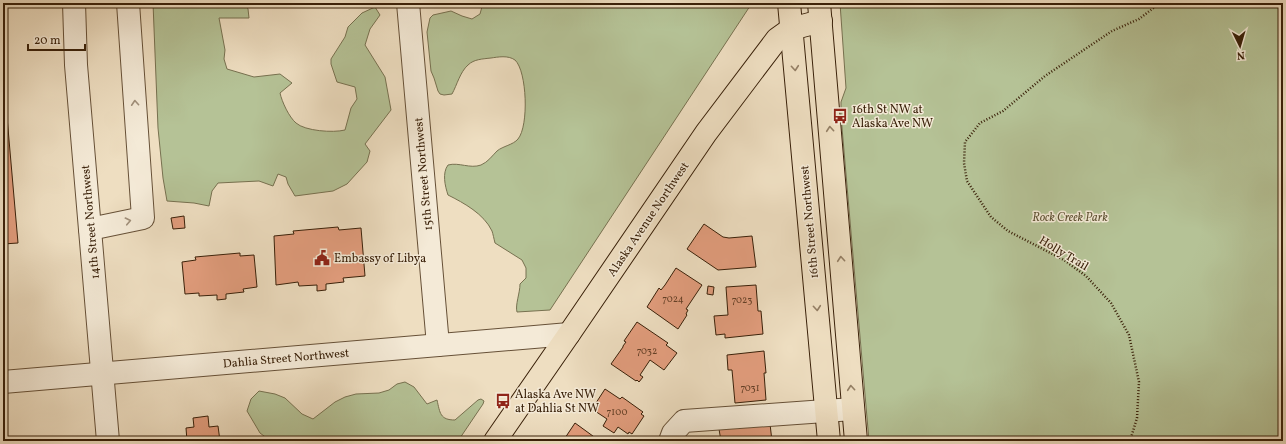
<svg xmlns="http://www.w3.org/2000/svg" width="1286" height="444" viewBox="0 0 1286 444" font-family="Vollkorn,serif">
<rect width="100%" height="100%" fill="#eedec1"/>
<filter id="stains"><feTurbulence type="fractalNoise" baseFrequency=".005" numOctaves="4"/><feColorMatrix values="0 0 0 0 .2 0 0 0 0 .09 0 0 0 0 .02 0 0 0 .5 -.17"/></filter>
<radialGradient id="worn" r=".72"><stop offset=".6" stop-color="#630" stop-opacity="0"/><stop offset="1" stop-color="#630" stop-opacity=".3"/></radialGradient>
<g fill="#b5c296" stroke="#777150">
<path d="M153,3H245L248,9L249,18H219L225,50L224,59L227,69L254,77L280,74L292,83L280,93C282,102 289,117 296,123C305,131 333,133 345,130L351,108L357,99L355,87L337,82L331,64V59L345,37L348,27L362,13L375,7L380,15L370,29L365,45L385,77L391,110L365,144L370,151L367,162L347,184L333,191L295,196L288,184L286,177L278,174L273,186L259,181L218,183L212,191L209,206L194,203L167,201L163,178L158,128Z"/>
<path d="M483,3H752L550,310L517,312C515,305 520,293 520,284L526,278V268L522,260L495,243C494,239 493,234 492,231C484,214 464,203 448,195C445,186 442,173 448,165C459,162 470,169 481,165C488,162 492,156 497,151C503,146 513,145 518,139C529,126 527,71 515,60C508,55 498,57 491,58C483,59 474,59 468,65C460,72 457,85 452,94L444,95L440,94L438,91L434,78L431,71L427,32L430,18L433,15L451,11L462,16L472,19L480,14Z"/>
<polygon points="840,3 1283,3 1283,441 869,441 841,116 841,102 846,88"/>
<path d="M405,382L414,387L427,404L437,400C440,413 440,420 455,420L478,400L481,399L484,401L483,404L458,441H268V439L260,433L247,411L251,399L259,391L275,394L285,398L302,414L313,419L335,402L345,397L356,394L379,393L389,390L397,384Z"/>
</g>
<g fill="#e29d7d" stroke="#392009">
<polygon points="3,71 18,243 3,244"/>
<polygon points="184,216 185,228 173,229 171,218"/>
<polygon points="704,224 723,237 729,238 752,236 756,267 718,270 687,249"/>
<polygon points="338,227 339,230 361,228 365,276 343,278 344,282 326,284 326,290 317,291 317,285 299,286 298,282 276,285 274,236 294,234 293,231"/>
<polygon points="240,253 240,256 254,255 257,287 243,289 244,292 226,294 226,299 217,300 217,295 199,296 199,293 185,294 182,262 196,260 195,257"/>
<polygon points="676,268 702,285 686,309 688,310 686,314 687,315 678,329 647,307 659,288 661,290 665,285"/>
<polygon points="756,285 758,311 761,311 763,334 725,338 725,334 716,335 714,316 728,315 726,287"/>
<polygon points="708,286 714,287 713,295 707,294"/>
<polygon points="637,322 668,343 666,345 677,353 664,370 650,360 640,375 643,377 639,382 637,380 636,381 611,364 623,347 623,346 626,342 624,341"/>
<polygon points="764,351 766,373 764,373 766,400 735,403 732,370 728,370 727,355"/>
<polygon points="605,389 620,399 622,397 643,412 641,414 644,416 632,434 629,432 628,434 618,427 614,433 603,426 607,419 592,409"/>
<polygon points="208,416 209,427 218,426 220,441 187,441 186,428 194,427 193,418"/>
<polygon points="575,423 597,439 596,441 563,441"/>
<polygon points="770,424 772,441 721,441 719,429"/>
</g>
<g fill="none" stroke-linecap="round" stroke-linejoin="round">
<defs>
<g id="minor">
<polyline points="74,3 76,65 108,441"/>
<polyline points="408,3 438,345"/>
<polyline points="90,229 143,218 128,3"/>
<polyline points="3,382 569,334"/>
<polyline points="670,441 673,433 684,421 853,409"/>
</g>
<g id="major">
<polyline points="789,3 829,441"/>
<polyline points="819,3 856,441"/>
<polyline points="495,441 569,334 706,133 777,39 791,29 821,21"/>
</g>
</defs>
<use href="#minor" stroke="#665037" stroke-width="24"/>
<use href="#major" stroke="#392009" stroke-width="24"/>
<polyline stroke="#392009" stroke-width="2.5" stroke-dasharray="1 2" stroke-linecap="butt" points="1130,441 1137,418 1139,382 1129,335 1111,303 1086,276 1064,260 1008,231 991,217 967,181 964,163 965,142 980,123 1003,111 1045,76 1112,31 1139,19 1160,3"/>
<use href="#minor" stroke="#f4ead7" stroke-width="22"/>
<use href="#major" stroke="#eedec1" stroke-width="22"/>
</g>
<defs><path id="oneway-chevron" d="M-2-3.5L2.5 0L-2 3.5" fill="none" stroke-width="1.6" stroke-linecap="round" stroke-linejoin="round"/></defs>
<g stroke="#947f65">
<use href="#oneway-chevron" transform="translate(795 68) rotate(85)"/>
<use href="#oneway-chevron" transform="translate(830 129) rotate(-95)"/>
<use href="#oneway-chevron" transform="translate(841 259) rotate(-95)"/>
<use href="#oneway-chevron" transform="translate(817 308) rotate(85)"/>
<use href="#oneway-chevron" transform="translate(851 388) rotate(-95)"/>
</g>
<g stroke="#a08f7a">
<use href="#oneway-chevron" transform="translate(135 103) rotate(-94)"/>
<use href="#oneway-chevron" transform="translate(128 221) rotate(-12)"/>
</g>
<defs>
<symbol id="bus-bare" viewBox="-9 -9 18 18"><path d="M-5-6H5V4H4V6H2V4H-2V6H-4V4H-5ZM-3.5-4V0h7V-4ZM-3.5 1.2v1.5H-2V1.2ZM2 1.2v1.5H3.5V1.2Z" fill="#8f2418" stroke="#f4ead7" stroke-width="2.5" paint-order="stroke"/></symbol>
<symbol id="civic-bare" viewBox="-9 -9 18 18"><path d="M-.6-6.5H3V-4.5H.6V-3L4-1V1h2V6H-6V1h2V-1L-.6-3ZM-1.2 2.5V6h2.4V2.5Z" fill="#8f2418" stroke="#f4ead7" stroke-width="2.5" paint-order="stroke"/></symbol>
</defs>
<g fill-rule="evenodd">
<use href="#bus-bare" x="829" y="105" width="22" height="22"/>
<use href="#civic-bare" x="311" y="247" width="22" height="22"/>
<use href="#bus-bare" x="492" y="390" width="22" height="22"/>
</g>
<g text-anchor="middle" stroke-width="3" stroke-linejoin="round" paint-order="stroke">
<g font-size="10" fill="#633f26">
<text x="673" y="302">7024</text>
<text x="742" y="303">7023</text>
<text x="647" y="354">7032</text>
<text x="750" y="391">7031</text>
<text x="617" y="415">7100</text>
</g>
<g font-size="12" fill="#392009" stroke="#f4ead7" text-anchor="start">
<text x="852" y="113">16th St NW at<tspan x="852" dy="14">Alaska Ave NW</tspan></text>
<text x="334" y="262">Embassy of Libya</text>
<text x="515" y="398">Alaska Ave NW<tspan x="515" dy="14">at Dahlia St NW</tspan></text>
</g>
<g font-size="12" fill="#392009" stroke="#f4ead7">
<text transform="translate(423 174) rotate(-95)" y="4">15th Street Northwest</text>
<text transform="translate(648 219) rotate(-56)" y="4">Alaska Avenue Northwest</text>
<text transform="translate(90 222) rotate(-95)" y="4">14th Street Northwest</text>
<text transform="translate(809 222) rotate(-95)" y="4">16th Street Northwest</text>
<text transform="translate(1064 253) rotate(31)" y="4">Holly Trail</text>
<text transform="translate(286 358) rotate(-5)" y="4">Dahlia Street Northwest</text>
</g>
<g font-size="12" font-style="italic" fill="#5e5133" stroke="#f4ead7">
<text x="1070" y="221">Rock Creek Park</text>
</g>
</g>
<rect width="1286" height="444" fill="none" stroke="#eedec1" stroke-width="16"/>
<rect x="4" y="4" width="1278" height="436" fill="none" stroke="#392009" stroke-width="2"/>
<rect x="8" y="8" width="1270" height="428" fill="none" stroke="#392009"/>
<g transform="translate(1240 46) rotate(175)" stroke="#f4ead7" stroke-width="3" paint-order="stroke">
<path d="M0-3L7 15L0 10L-7 15Z" fill="#392009"/>
<text y="-6" font-size="11" font-weight="bold" text-anchor="middle" fill="#392009">N</text>
</g>
<path d="M28 44v6h57v-6" fill="none" stroke="#392009" stroke-width="2"/>
<text x="34" y="44" font-size="12" fill="#392009" stroke="#f4ead7" stroke-width="3" paint-order="stroke">20 m</text>
<rect width="100%" height="100%" filter="url(#stains)"/>
<rect width="100%" height="100%" fill="url(#worn)"/>
</svg>
